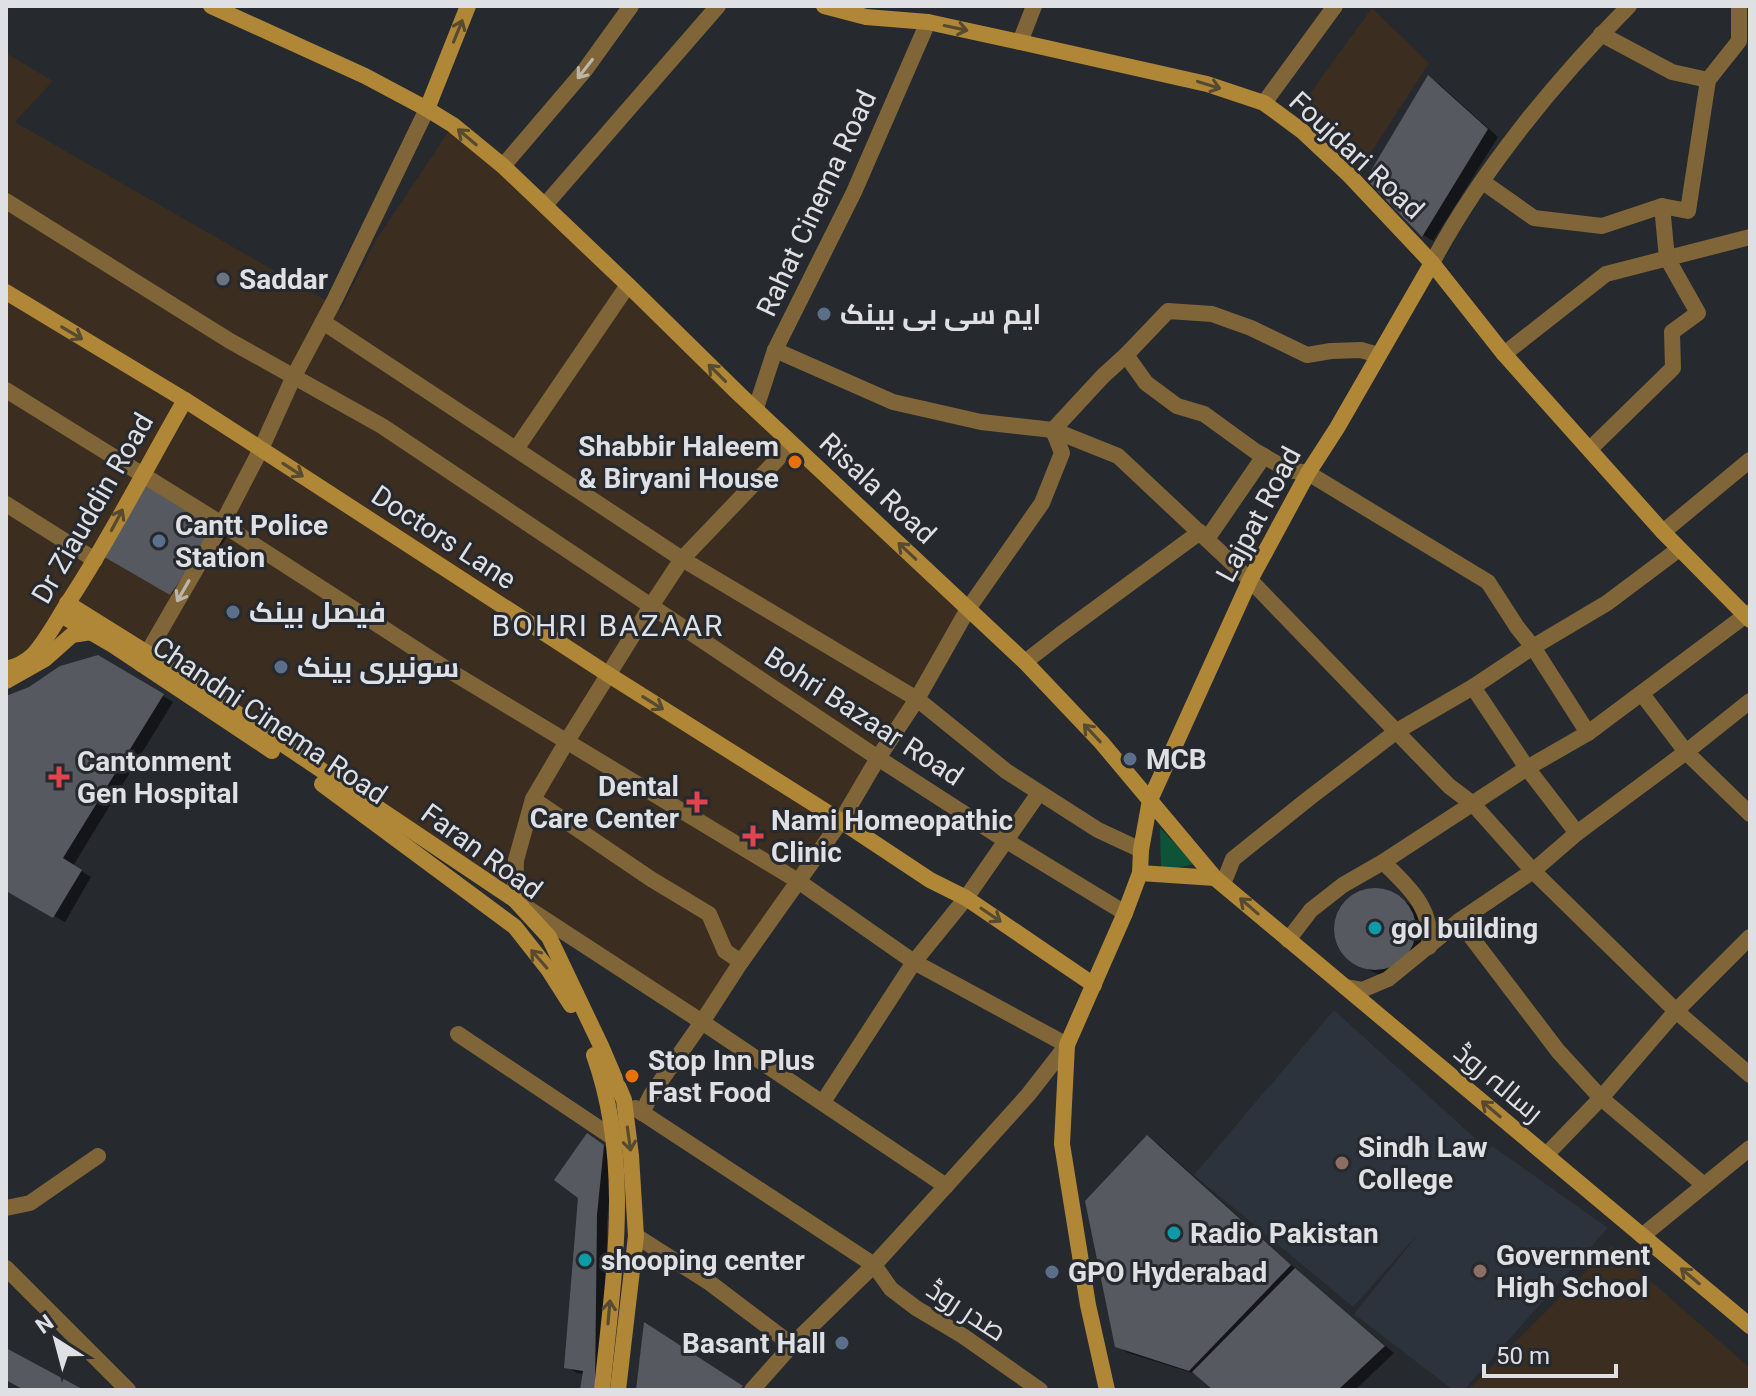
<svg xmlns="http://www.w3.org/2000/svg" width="1756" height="1396" viewBox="0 0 1756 1396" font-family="Roboto,Cairo,sans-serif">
<rect width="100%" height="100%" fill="#26292e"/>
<g fill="#3b2d20">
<polygon points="1372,8 1429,63 1359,171 1298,110"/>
<polygon points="6,53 53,81 15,122 341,309 376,240 453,125 968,609 702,1022 515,900 91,632 6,681"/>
<polygon points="1611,1246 1750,1368 1750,1390 1468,1390"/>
</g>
<polygon fill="#2d333c" points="1334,1010 1488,1150 1492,1146 1608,1228 1464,1390 1453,1390 1354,1314 1420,1232 1353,1307 1194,1175"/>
<polygon fill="#0d5338" points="1160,828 1195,864 1161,871"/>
<g fill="#0007">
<polygon points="1428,78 1439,84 1498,137 1433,241 1423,235 1369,179"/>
<polygon points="145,484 228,536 181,600 104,554"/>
<polygon points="98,657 173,702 73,866 91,877 65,922 6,889 6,698"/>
<polygon points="1377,890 1390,893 1411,905 1420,915 1424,923 1419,959 1380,975 1355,963 1344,954 1337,941 1336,927 1339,914 1345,903 1356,895"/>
<polygon points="1148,1138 1158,1144 1300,1273 1394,1353 1355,1390 1216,1390 1199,1375 1128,1353 1117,1346"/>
<polygon points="598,1141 614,1153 607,1222 606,1390 582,1390 585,1374 577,1373 566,1366"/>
</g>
<g fill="#56595f">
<polygon points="1428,75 1488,129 1422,237 1366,179"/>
<polygon points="144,481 218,528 170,595 101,555"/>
<polygon points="98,655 164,694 63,858 82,870 53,918 6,891 6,696 29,687 60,666"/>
<circle cx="1375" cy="929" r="41"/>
<polygon points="587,1133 604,1145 597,1215 595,1390 580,1390 583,1371 564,1368 578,1198 554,1180"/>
<polygon points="1147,1135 1291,1265 1189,1371 1115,1347 1085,1201"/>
<polygon points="1295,1268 1385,1346 1338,1390 1213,1390 1192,1372"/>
<polygon points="644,1322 743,1386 739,1390 636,1390"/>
<polygon points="6,1348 84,1390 24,1390 6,1380"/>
</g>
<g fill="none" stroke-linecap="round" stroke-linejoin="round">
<g stroke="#7f6537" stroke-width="16">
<polyline points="1601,34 1672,72 1708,80"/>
<polyline points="1020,42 1034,6"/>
<polyline points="1264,103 1335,6"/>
<polyline points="503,166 585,70 631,6"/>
<polyline points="1483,182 1534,218 1602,226 1662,206 1688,211 1708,80 1739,41 1739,6"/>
<polyline points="6,201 230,341 382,426 878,758 1005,840 1125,913"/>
<polyline points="545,205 718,6"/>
<path d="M1432,263C1480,172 1556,80 1629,6"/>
<polyline points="323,322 682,559 917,699 1006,771 1098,830 1141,850"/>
<polyline points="775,350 893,402 981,422 1053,430 1118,456 1250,580 1449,786 1473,804 1533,871 1676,1011 1750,1075"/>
<polyline points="1504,354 1606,274 1750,237"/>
<polyline points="1126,355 1168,311 1212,314 1251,328 1307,355 1331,351 1361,350 1378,355"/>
<polyline points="6,390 222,524 445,668 798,881 914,962 1067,1045 1028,1095 946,1186 874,1265 792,1345 752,1390"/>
<polyline points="756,408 775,350 854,192 928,22"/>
<polyline points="792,444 682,559 651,606 567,741 533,799 516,860 515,900 702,1022 946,1186"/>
<polyline points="516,449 628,285"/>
<polyline points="1590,449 1673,368 1672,332 1698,313 1667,258 1662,206"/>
<polyline points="6,504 95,560"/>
<polyline points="1663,532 1750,460"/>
<polyline points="1207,539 1264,456"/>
<polyline points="1025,662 1061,634 1200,532"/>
<polyline points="141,664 222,524 261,449 294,376 335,299 427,109"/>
<polyline points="1473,687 1527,768 1577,833"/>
<polyline points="1642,694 1686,752 1750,814"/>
<polyline points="533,799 651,879 709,914 725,951 741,962"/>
<path d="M1383,862C1408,886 1434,909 1429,947"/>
<polyline points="1223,884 1233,859 1308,799 1397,731 1473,687 1533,647 1607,603 1679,549"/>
<polyline points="1459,921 1558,1051 1601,1098 1704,1185"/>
<polyline points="1288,940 1311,910 1343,885 1383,862 1527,768 1588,733 1750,612"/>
<polyline points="1345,987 1362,990 1388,979 1459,921 1533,871 1577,833 1686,752 1750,701"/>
<polyline points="458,1034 615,1139"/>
<polyline points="823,1102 914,962 966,898 1039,793"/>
<polyline points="635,1108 874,1265 891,1289 916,1308 963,1336 1040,1390"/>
<polyline points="642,1113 651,1095 702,1022 741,962 841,821 878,758 917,699 968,609 1042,503 1062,453 1053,430 1103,376 1126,355 1146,383 1177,406 1204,414 1255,451 1288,470 1308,473 1488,582 1517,627 1533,647 1588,733"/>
<polyline points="1546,1155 1601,1098 1676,1011 1750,937"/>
<polyline points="6,1208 30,1203 98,1156"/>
<polyline points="636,1236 710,1283 792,1345"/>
<polyline points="1642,1236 1750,1148"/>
<polyline points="6,1268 128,1390"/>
</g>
<g stroke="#b08736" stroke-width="16">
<polyline points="211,6 365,76 427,109 453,125 503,166 628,285 739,394 1025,662 1101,742 1215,878 1750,1326"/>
<polyline points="824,6 866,17 928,22 1020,42 1207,84 1264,103 1302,131 1350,176 1432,263 1504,354 1663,532 1750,620"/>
<polyline points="427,109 468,6"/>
<polyline points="6,292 185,400 261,449 609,675 841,821 930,880 966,898 1094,985"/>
<polyline points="67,603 147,653 515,900 549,937 601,1046 624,1100 631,1156 636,1236 618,1390"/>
<polyline points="61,615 113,645 272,751"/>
<path d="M6,669C15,667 26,662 33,655C47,640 59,616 71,598C112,535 147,466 185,400"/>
<polyline points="6,681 45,659 72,635 91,632"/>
<polyline points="322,784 515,927 548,969 571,1005"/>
<polyline points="1140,873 1215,878"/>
<path d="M594,1055C633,1164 613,1278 602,1390"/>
<polyline points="1107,1390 1088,1305 1062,1144 1067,1045 1125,913 1140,873 1141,850 1150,800 1250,580 1308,473 1337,428 1432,263"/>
</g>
</g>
<defs><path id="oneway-shaft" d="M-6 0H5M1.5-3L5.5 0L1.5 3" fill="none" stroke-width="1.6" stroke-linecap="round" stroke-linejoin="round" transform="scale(2)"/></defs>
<g stroke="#564a31">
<use href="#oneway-shaft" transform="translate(956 28) rotate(12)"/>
<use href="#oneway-shaft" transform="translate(458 31) rotate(-68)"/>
<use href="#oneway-shaft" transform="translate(1209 85) rotate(17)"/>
<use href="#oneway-shaft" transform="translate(467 137) rotate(-140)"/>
<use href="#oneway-shaft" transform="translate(72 333) rotate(31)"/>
<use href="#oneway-shaft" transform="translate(717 373) rotate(-135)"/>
<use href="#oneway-shaft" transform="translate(293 470) rotate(33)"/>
<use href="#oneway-shaft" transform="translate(117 520) rotate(-62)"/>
<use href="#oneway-shaft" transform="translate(907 551) rotate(-137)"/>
<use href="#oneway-shaft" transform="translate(653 703) rotate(32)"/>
<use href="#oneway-shaft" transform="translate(1092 733) rotate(-133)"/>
<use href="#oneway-shaft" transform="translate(1249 906) rotate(-139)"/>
<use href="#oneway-shaft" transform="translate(991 915) rotate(34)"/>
<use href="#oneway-shaft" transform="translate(539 959) rotate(-131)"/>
<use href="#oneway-shaft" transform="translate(1491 1109) rotate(-140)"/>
<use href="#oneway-shaft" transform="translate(629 1139) rotate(82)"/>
<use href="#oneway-shaft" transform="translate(1690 1276) rotate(-140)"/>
<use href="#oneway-shaft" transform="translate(609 1312) rotate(-85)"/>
</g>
<g stroke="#bdb5a7">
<use href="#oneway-shaft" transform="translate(585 69) rotate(128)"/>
<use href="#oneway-shaft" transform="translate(183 591) rotate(120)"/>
</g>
<circle fill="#6b7280" stroke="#26292e" stroke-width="3" cx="223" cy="279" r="8"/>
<g fill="#5c6f8a" stroke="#26292e" stroke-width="3">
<circle cx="824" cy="314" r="8"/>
<circle cx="159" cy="541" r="8"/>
<circle cx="233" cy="612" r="8"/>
<circle cx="281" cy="667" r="8"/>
<circle cx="1130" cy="759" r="8"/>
<circle cx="1052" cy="1272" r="8"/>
<circle cx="842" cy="1343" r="8"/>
</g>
<g fill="#e8710a" stroke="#26292e" stroke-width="3">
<circle cx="795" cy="462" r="8"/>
<circle cx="632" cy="1076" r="8"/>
</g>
<g fill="#e0444e" stroke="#26292e" stroke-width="3">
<path d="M55 765h8v8h8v8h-8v8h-8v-8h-8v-8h8z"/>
<path d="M693 790h8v8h8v8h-8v8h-8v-8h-8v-8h8z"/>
<path d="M749 824h8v8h8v8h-8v8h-8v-8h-8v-8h8z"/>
</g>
<g fill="#0f9aa8" stroke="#26292e" stroke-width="3">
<circle cx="1375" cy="928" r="8"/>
<circle cx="1174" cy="1233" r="8"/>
<circle cx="585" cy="1260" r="8"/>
</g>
<g fill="#8d6e63" stroke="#26292e" stroke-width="3">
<circle cx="1342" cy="1163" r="8"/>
<circle cx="1480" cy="1271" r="8"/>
</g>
<g text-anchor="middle" stroke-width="6" stroke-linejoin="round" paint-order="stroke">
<g font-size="28" fill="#dee0e4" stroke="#26292e">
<text transform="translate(1357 155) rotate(43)" y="10">Foujdari Road</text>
<text transform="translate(816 203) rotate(-65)" y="10">Rahat Cinema Road</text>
<text transform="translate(878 488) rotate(43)" y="10">Risala Road</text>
<text transform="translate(92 508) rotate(-60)" y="10">Dr Ziauddin Road</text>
<text transform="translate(1258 514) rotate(-62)" y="10">Lajpat Road</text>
<text transform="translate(444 537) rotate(33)" y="10">Doctors Lane</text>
<text transform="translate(864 716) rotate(33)" y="10">Bohri Bazaar Road</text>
<text transform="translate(270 720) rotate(34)" y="10">Chandni Cinema Road</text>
<text transform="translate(482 851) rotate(36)" y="10">Faran Road</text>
<text transform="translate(1499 1082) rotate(40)" y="10">رسالہ روڈ</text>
<text transform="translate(967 1310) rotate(33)" y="10">صدر روڈ</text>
</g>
<g font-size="28" font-weight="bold" fill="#dee0e4" stroke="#26292e" text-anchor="start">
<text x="239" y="289">Saddar</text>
<text x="840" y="324">ایم سی بی بینک</text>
<text x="779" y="456" text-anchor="end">Shabbir Haleem<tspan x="779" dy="32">&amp; Biryani House</tspan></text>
<text x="175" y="535">Cantt Police<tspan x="175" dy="32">Station</tspan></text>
<text x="249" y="622">فیصل بینک</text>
<text x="297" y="677">سونیری بینک</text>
<text x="1146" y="769">MCB</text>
<text x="77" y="771">Cantonment<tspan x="77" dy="32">Gen Hospital</tspan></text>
<text x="679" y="796" text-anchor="end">Dental<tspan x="679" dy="32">Care Center</tspan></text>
<text x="771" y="830">Nami Homeopathic<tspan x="771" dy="32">Clinic</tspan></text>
<text x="1391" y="938">gol building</text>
<text x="648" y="1070">Stop Inn Plus<tspan x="648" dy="32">Fast Food</tspan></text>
<text x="1358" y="1157">Sindh Law<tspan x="1358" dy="32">College</tspan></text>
<text x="1190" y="1243">Radio Pakistan</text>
<text x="1496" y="1265">Government<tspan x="1496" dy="32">High School</tspan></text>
<text x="601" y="1270">shooping center</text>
<text x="1068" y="1282">GPO Hyderabad</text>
<text x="826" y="1353" text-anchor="end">Basant Hall</text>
</g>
<g font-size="30" letter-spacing="2" fill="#dee0e4" stroke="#26292e">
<text x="608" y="636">BOHRI BAZAAR</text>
</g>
</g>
<rect width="1756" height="1396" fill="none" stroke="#dee0e4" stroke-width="16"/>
<g transform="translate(56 1340) rotate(324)" stroke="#26292e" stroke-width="6" paint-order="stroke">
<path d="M0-6L14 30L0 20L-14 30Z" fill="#dee0e4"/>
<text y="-12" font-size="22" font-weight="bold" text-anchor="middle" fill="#dee0e4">N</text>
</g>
<path d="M1484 1364v12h132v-12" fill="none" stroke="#dee0e4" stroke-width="4"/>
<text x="1496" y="1364" font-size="24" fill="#dee0e4" stroke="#26292e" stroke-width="6" paint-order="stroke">50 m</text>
</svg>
